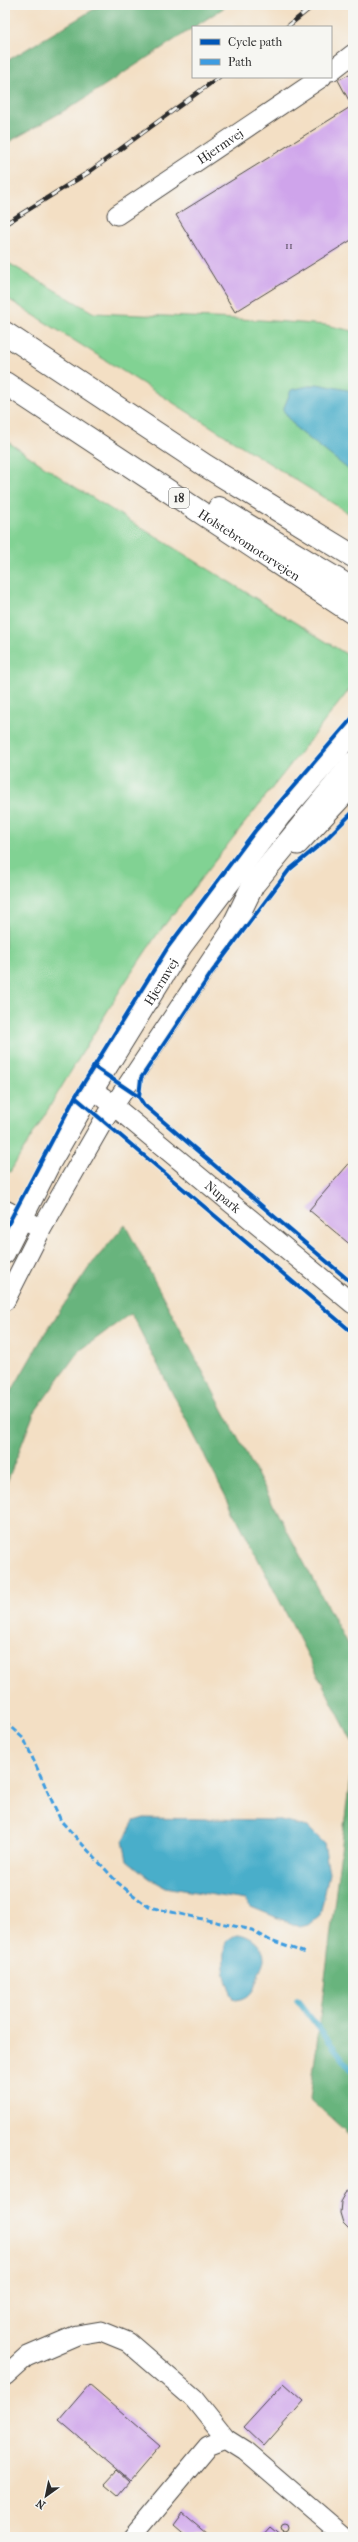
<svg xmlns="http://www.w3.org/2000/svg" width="358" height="2542" viewBox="0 0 358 2542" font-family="'IM FELL French Canon',serif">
<rect width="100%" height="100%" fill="#f6f6f2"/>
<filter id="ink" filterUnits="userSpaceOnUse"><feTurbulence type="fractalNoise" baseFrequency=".025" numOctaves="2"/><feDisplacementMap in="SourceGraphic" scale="8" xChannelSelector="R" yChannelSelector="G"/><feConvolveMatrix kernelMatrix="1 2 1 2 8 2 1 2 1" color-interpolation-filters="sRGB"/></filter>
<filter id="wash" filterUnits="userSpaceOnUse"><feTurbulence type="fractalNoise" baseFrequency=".012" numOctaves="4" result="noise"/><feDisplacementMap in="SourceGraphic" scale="16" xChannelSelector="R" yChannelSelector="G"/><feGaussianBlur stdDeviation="0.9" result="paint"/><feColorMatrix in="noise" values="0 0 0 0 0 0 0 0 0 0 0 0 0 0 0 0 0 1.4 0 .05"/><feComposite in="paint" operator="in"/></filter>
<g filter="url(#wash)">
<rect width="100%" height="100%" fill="#f3dfc4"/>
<g fill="#81d293" stroke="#567e5f">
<polygon points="5,261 94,313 260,320 326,325 353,331 353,516 5,297"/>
<polygon points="5,440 75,487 351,657 353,685 156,936 122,987 10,1172 5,1170"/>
</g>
<g fill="#68b47d" stroke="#4a7054">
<polygon points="101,5 228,5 76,104 5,144 5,62"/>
<polygon points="125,1225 353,1655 353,1743 131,1313 78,1352 34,1413 5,1487 5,1408 10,1394 45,1333 90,1266"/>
<polygon points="353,1754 353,2138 310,2099"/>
</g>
<g fill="#4aaeca" stroke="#3a6c7a">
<polygon points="317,384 348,390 353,393 353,473 297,429 283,410 291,390"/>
<polygon points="144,1818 276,1820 308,1827 324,1843 329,1873 320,1915 308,1925 300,1927 251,1907 245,1900 165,1887 149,1878 127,1860 123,1841 134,1821"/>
<path d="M237,1934C248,1934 265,1946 264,1959C264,1963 261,1969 259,1973C255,1988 252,1999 235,2000C224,1984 221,1960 226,1941Z"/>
</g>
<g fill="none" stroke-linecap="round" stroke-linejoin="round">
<polyline stroke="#4aaeca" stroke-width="5.5" points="297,2000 353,2072"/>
</g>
<g id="blocks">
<g fill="#cfa4eb">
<polygon points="353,72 353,239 235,312 176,215 352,106 338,80"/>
<polygon points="353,1159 353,1247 309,1210"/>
<polygon points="353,2188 353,2233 343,2223 340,2213 341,2202 346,2193"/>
<polygon points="284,2383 304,2401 264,2446 244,2427"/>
<polygon points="89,2385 160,2446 130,2481 59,2420"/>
<polygon points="117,2471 129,2482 118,2495 105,2484"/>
<polygon points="182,2512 207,2533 203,2537 188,2537 173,2524"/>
<circle cx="284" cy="2528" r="4"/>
<polygon points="270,2527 282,2537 261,2537"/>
</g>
</g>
</g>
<g filter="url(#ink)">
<use href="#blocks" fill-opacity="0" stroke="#494642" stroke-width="1"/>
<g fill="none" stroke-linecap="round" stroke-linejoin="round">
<defs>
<g id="minor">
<polyline points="331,71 353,54"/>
<path id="s1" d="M117,215L322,77"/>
<polyline points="298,845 353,786"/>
<path id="s2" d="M103,1097L353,1304"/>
<polyline points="5,1210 33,1224"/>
<path id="s3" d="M5,1254L51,1163L85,1104L182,947L281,816L353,733"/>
<polyline points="5,1301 42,1228 104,1120 242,914"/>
<polyline points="5,2376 26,2357 77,2335 101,2331 128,2342 194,2399 226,2439"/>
<polyline points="132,2537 208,2446 226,2439 245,2451 345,2537"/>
</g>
<g id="major">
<path id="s4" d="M5,383L353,613"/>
<polyline points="219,508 353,589"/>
</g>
<g id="highway">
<polyline points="5,333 206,466 353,556"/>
<polyline points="233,926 253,885 353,763"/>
</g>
</defs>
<use href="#minor" stroke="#494642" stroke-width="21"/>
<use href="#major" stroke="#494642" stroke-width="24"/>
<use href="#highway" stroke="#494642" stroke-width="24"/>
<use href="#minor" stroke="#fff" stroke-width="19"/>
<use href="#major" stroke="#fff" stroke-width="22"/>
<use href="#highway" stroke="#fff" stroke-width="22"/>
<defs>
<g id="rail">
<polyline points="287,27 314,5"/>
<polyline points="5,224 89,172 219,77"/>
</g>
</defs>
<use href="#rail" stroke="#2b2b2b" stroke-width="4.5"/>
<use href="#rail" stroke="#f6f6f2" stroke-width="3" stroke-dasharray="9" stroke-linecap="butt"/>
<polyline stroke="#3d9ce1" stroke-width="3" stroke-dasharray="6 3" stroke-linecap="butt" points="5,1722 24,1739 61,1821 117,1882 132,1894 149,1907 252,1930 271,1941 306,1953"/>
<defs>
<g id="cycleway">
<polyline points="353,812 322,843 289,870 212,972 141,1078 139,1097 144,1105 353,1284"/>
<polyline points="93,1066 139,1097"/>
<polyline points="75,1097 353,1333"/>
<polyline points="5,1230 75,1097 168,947 255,831 353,717"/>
</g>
</defs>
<use href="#cycleway" stroke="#f6f6f2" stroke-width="6"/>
<use href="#cycleway" stroke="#0057b8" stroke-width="4"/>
</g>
</g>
<g text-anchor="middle" stroke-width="3.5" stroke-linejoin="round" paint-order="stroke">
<g font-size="11" fill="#54495b">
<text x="289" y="249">11</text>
</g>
<rect fill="#f6f6f2" stroke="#686867" stroke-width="1" x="169" y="488" width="20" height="20" rx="3"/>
<g font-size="12" font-weight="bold" fill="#2b2b2b">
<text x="179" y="502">18</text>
</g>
<g font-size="13" fill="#2b2b2b" stroke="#f6f6f2">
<text dy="5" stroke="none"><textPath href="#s1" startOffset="124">Hjermvej</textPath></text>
<text dy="5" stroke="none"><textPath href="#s4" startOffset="293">Holstebromotorvejen</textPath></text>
<text dy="5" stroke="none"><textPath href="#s3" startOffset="314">Hjermvej</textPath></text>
<text dy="5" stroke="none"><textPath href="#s2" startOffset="156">Nupark</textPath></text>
</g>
</g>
<rect width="358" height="2542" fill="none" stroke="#f6f6f2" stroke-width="20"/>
<rect x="192" y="26" width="140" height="52" fill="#f6f6f2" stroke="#a5a5a2"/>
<rect x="200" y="39" width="20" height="6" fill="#0057b8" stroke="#a5a5a2"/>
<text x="228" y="46" font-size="12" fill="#2b2b2b">Cycle path</text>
<rect x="200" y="59" width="20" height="6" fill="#3d9ce1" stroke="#a5a5a2"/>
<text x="228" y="66" font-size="12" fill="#2b2b2b">Path</text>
<g transform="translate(46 2496) rotate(213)" stroke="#f6f6f2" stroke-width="3" paint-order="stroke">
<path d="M0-3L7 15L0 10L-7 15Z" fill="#2b2b2b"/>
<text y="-6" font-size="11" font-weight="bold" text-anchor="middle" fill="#2b2b2b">N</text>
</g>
</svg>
